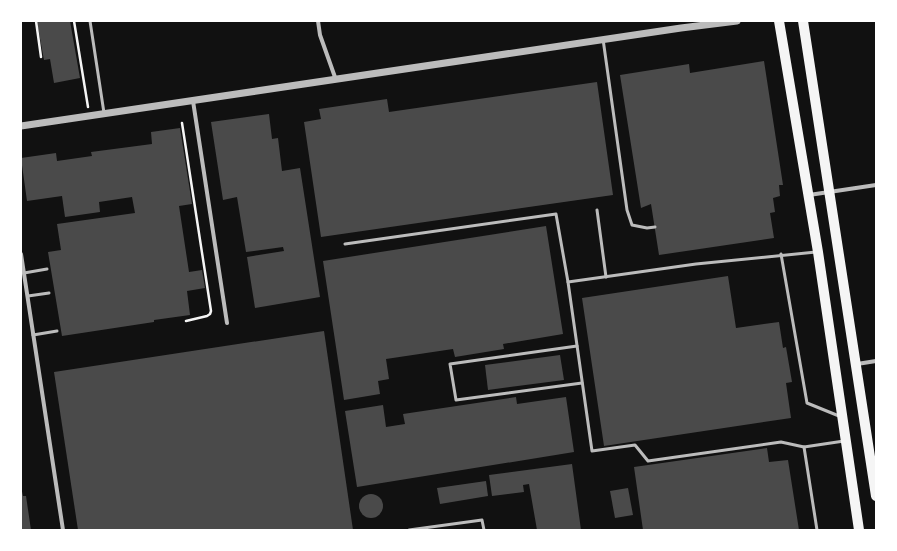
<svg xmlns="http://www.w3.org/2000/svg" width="897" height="551" viewBox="0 0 897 551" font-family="Inter,sans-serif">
<rect width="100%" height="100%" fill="#111"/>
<g fill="#4a4a4a">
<polygon points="45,21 70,21 80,78 54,83 50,59 44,60 37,22"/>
<polygon points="764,61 783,185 779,185 780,196 773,198 775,212 770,213 774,238 659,255 651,204 641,208 620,75 689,64 690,73"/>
<polygon points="597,82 613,195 321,237 304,122 321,119 319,109 387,99 389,112"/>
<polygon points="269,114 272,139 278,138 282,171 300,168 320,297 255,308 247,257 284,251 283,247 246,252 237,197 223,200 211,122"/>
<polygon points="180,128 192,204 179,206 189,272 202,270 205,288 187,291 190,315 154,320 154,322 62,336 48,252 61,250 57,224 135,213 132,197 99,202 100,212 65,217 62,196 27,201 21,158 56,153 57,161 92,156 91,152 152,144 151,132"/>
<polygon points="546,226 563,334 503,344 504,349 455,357 453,349 386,359 389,379 378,381 380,394 344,400 323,261"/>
<polygon points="728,276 736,328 779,322 783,348 786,347 792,382 786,383 791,418 604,446 582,298"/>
<polygon points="324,331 353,530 78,530 54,372"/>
<polygon points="560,355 564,380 488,390 485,365"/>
<polygon points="516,397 517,404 566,397 574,452 357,487 345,411 383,405 386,427 405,424 403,414"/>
<polygon points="767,448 769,462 788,460 799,530 643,530 634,467"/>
<polygon points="572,464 581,530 537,530 529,484 523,485 524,492 492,496 489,475"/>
<polygon points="486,481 488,496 440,504 437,488"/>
<polygon points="21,487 23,496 26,496 31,530 21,530"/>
<polygon points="628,488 633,515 615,518 610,491"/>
<circle cx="371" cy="506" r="12"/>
</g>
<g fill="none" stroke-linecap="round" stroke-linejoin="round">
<g stroke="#f5f5f5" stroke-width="2.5">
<polyline points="36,21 41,57"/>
<polyline points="74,21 88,107"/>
<polyline points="182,123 211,311 210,314 207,316 186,321"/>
</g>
<g stroke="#bcbcbc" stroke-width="3">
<polyline points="90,21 104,113"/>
<polyline points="603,39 627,210 632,225 647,228 655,227"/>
<polyline points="597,210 606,277"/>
<polyline points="345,244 556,214 568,282 592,451 635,445 648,461 781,442 804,447 844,441"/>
<polyline points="781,254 807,403 839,416"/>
<polyline points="24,273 47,269"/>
<polyline points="568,282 696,264 816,252"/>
<polyline points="28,296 49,293"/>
<polyline points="33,335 57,331"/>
<polyline points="577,346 450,364 456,400 582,383"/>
<polyline points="804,447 817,530"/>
<polyline points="409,530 482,520 484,530"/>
</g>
<g stroke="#bcbcbc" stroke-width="4">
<polyline points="318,21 320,35 336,80"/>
<polyline points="193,101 227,323"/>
<polyline points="809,195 876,185"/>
<polyline points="21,254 63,530"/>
<polyline points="857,364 876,361"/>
</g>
<polyline stroke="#bcbcbc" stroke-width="7" points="21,126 681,28 737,21"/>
<g stroke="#f5f5f5" stroke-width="10">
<polyline points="779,21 818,252 859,530"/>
<polyline points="803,21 876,496"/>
</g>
</g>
<rect width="897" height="551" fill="none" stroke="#ffffff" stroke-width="44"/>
</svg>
